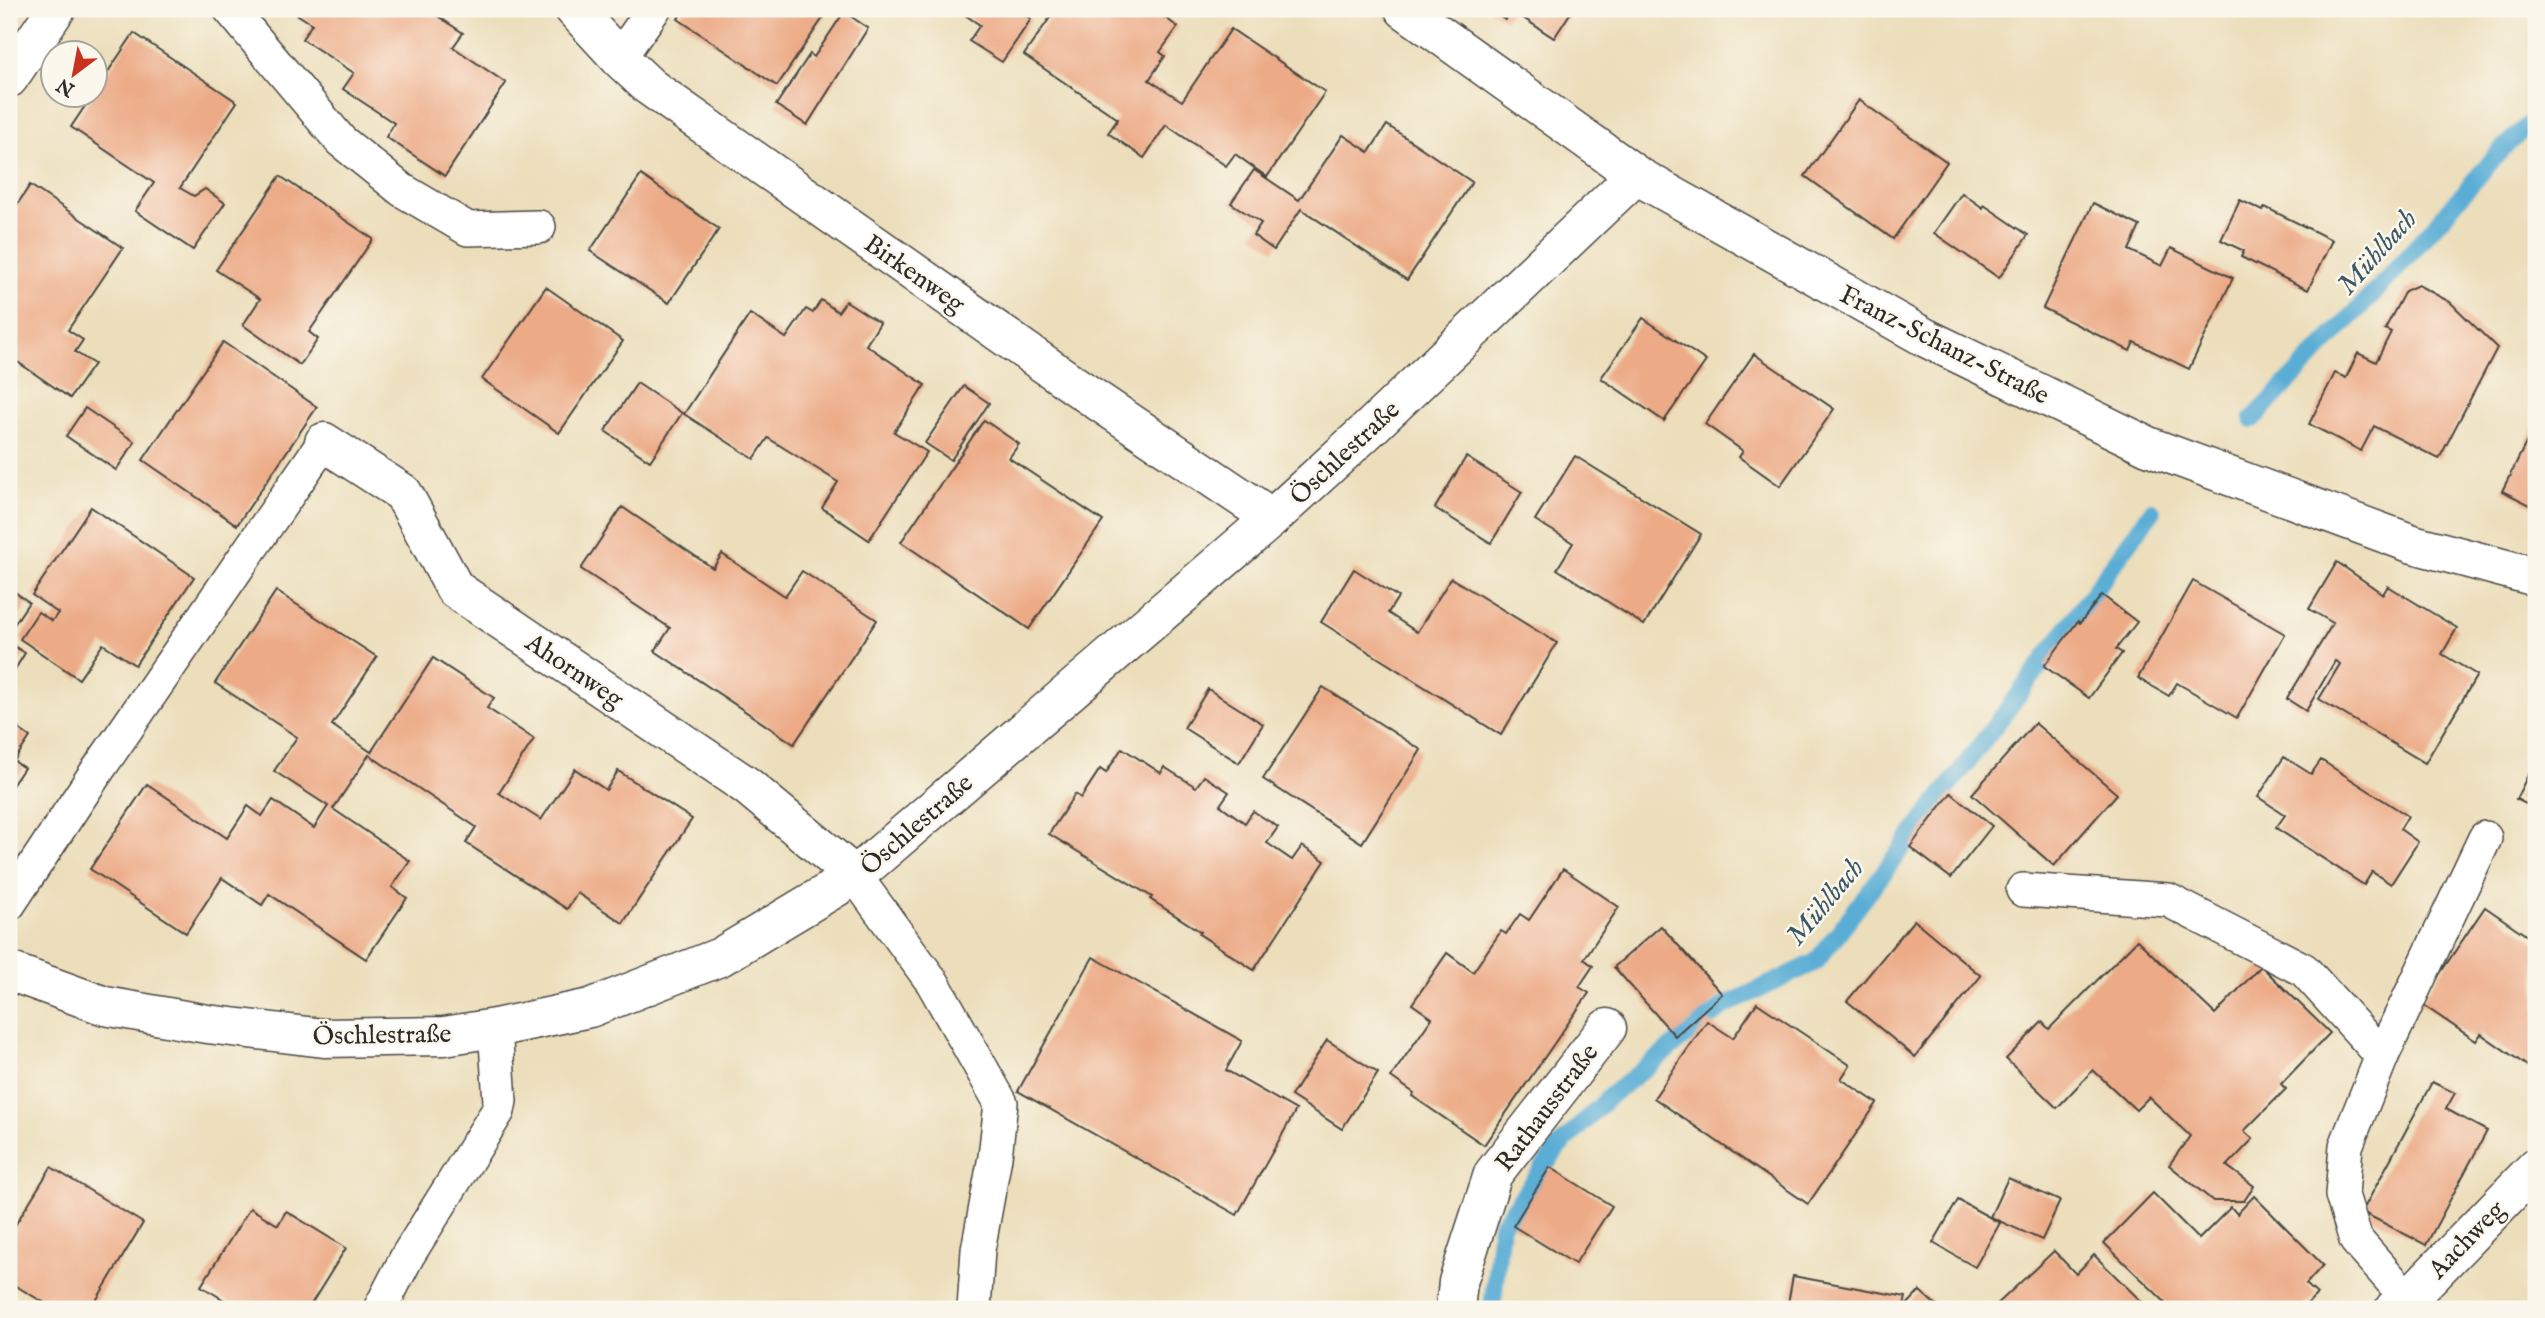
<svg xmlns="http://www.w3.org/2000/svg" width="2545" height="1318" viewBox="0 0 2545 1318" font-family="'IM FELL English',serif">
<rect width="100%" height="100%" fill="#fbf7ec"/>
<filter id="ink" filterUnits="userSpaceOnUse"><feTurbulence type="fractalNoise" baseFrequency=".0143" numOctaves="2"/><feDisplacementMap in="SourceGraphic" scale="14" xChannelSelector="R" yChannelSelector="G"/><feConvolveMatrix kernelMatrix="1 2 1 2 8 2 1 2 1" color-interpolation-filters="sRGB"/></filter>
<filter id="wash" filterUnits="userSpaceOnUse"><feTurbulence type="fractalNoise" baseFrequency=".00686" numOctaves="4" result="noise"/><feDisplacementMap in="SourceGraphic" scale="28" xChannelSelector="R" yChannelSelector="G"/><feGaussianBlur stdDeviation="1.57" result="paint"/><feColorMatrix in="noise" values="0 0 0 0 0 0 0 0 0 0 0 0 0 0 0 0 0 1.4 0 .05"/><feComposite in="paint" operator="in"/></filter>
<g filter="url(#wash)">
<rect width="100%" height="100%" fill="#ecdebb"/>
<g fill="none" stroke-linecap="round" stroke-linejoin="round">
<g stroke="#5aadd5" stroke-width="18">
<polyline points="2253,419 2393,273 2502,149 2536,118"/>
<polyline points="1492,1309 1501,1226 1558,1148 1611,1095 1724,1006 1816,962 2031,678 2152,511"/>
</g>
</g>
<g id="blocks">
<g fill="#ecaa86">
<polygon points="289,9 427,9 463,33 453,47 506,83 445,176 386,137 394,123 343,89 354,73 302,39 312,24"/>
<polygon points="684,9 829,9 777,86 678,19"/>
<polygon points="956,9 1016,9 1031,19 1002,62 969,41 980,25"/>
<polygon points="1056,9 1153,9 1178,27 1160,52 1165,56 1149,80 1182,101 1231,29 1325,92 1267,177 1235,154 1226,166 1166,125 1144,158 1108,133 1118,119 1024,55"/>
<polygon points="1489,9 1573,9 1554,38 1511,10 1505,20"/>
<polygon points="844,12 868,28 807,125 776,105 810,54 814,57"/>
<polygon points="134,33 237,102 180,188 194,196 205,189 225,203 193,250 135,211 154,183 71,127"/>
<polygon points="1859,100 1947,162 1893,239 1805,176"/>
<polygon points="1387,125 1472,182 1407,280 1301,209 1274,250 1253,235 1261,223 1231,203 1254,170 1299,200 1343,135 1369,152"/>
<polygon points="641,175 719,229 669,303 590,251"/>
<polygon points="280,176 373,239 309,332 318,339 300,365 243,325 260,299 216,270"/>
<polygon points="30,185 123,248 68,330 83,340 75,352 94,364 70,398 9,356 9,324 12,318 9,316 9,217"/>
<polygon points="1962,193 1983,208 1984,205 2028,235 1999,278 1934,233"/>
<polygon points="2240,200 2263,211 2265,207 2332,240 2308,290 2241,257 2244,251 2221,240"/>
<polygon points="2093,203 2140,226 2129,250 2162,266 2171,248 2233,278 2189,369 2134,342 2130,351 2043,308"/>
<polygon points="2418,285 2450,302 2497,348 2439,459 2374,426 2361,451 2309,424 2335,373 2346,378 2358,353 2376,362 2391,332 2385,329 2405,291"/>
<polygon points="546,287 623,341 559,433 482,379"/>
<polygon points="821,300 838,312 846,301 880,323 866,345 925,385 894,432 927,452 869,540 822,508 838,482 768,438 754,459 684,414 750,314 786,338 806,309 813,313"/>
<polygon points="1643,318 1706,361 1664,421 1601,378"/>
<polygon points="223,342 317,407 237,525 143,460"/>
<polygon points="1754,354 1834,409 1780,486 1739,457 1743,451 1705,424"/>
<polygon points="637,383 682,413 650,461 605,431"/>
<polygon points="964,386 989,403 951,460 925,443"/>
<polygon points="85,408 135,442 116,470 66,436"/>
<polygon points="984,420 1019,444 1009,458 1103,521 1029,629 901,542"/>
<polygon points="2536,423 2536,508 2502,491"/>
<polygon points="1575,456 1701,534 1644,625 1557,569 1573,543 1535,520"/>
<polygon points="1466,457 1522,492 1491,543 1435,508"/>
<polygon points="91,507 194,577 135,665 103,644 79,679 20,639 38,612 52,621 58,613 32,595"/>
<polygon points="622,507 713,568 722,554 785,596 802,571 877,620 794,744 655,651 670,628 581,569"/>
<polygon points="2337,562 2383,594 2388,586 2457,628 2442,654 2477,675 2425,763 2319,699 2340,664 2335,661 2306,711 2287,699 2333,623 2309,609"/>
<polygon points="1354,569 1398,597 1388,613 1417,632 1451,578 1557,643 1501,735 1321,622"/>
<polygon points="2193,581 2285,634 2237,718 2177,683 2169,696 2138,678"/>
<polygon points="9,588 29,602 13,626 9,623"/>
<polygon points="276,591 377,657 332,725 371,752 433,658 494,698 487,708 534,739 499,793 541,820 575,769 606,790 618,771 692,819 623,923 577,893 567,909 466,843 476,827 369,755 333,809 410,861 392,887 407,898 366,959 269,894 262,905 222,878 186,933 90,869 147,784 227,838 248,806 262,816 273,800 314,828 328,806 274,771 297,737 215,683"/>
<polygon points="2102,595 2137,622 2116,649 2122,653 2089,698 2044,666 2078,621 2080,623"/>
<polygon points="9,643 25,653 12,674 9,672"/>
<polygon points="1323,687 1421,750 1362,843 1263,779"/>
<polygon points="1208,689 1263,724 1239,763 1184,728"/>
<polygon points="9,722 30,737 14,761 24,768 9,790"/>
<polygon points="2035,723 2117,794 2054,866 1972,794"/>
<polygon points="1122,748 1161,773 1164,767 1196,787 1204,776 1229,792 1220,805 1245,823 1253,811 1278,827 1267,843 1292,860 1302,846 1325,861 1254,970 1199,934 1201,932 1150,899 1152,897 1049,834 1075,794 1081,798 1100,769 1106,773"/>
<polygon points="2284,757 2311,774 2321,760 2408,816 2400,829 2418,842 2391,884 2372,872 2364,885 2276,828 2285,815 2258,797"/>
<polygon points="2536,759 2536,809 2516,799"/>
<polygon points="1951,793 1992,826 1951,878 1910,847"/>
<polygon points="1563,869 1619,907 1584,959 1593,966 1579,987 1589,993 1484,1145 1412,1096 1414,1093 1391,1077 1432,1018 1412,1004 1447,953 1473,972 1501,931 1506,934 1520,914 1529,920"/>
<polygon points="2485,907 2536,942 2536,1072 2481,1034 2476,1041 2420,1003"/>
<polygon points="1914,920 1981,976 1915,1057 1847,1001"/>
<polygon points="1661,926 1722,994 1675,1036 1614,967"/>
<polygon points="2137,940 2215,1014 2261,966 2330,1033 2281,1084 2286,1089 2244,1131 2253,1139 2227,1166 2254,1186 2244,1201 2213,1201 2169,1165 2190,1136 2149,1097 2136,1110 2093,1070 2057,1108 2006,1059 2042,1022 2049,1029"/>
<polygon points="1093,957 1242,1041 1226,1070 1296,1110 1237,1215 1018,1091"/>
<polygon points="1757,1003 1850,1065 1841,1079 1877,1103 1808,1204 1654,1098 1707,1021 1733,1038"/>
<polygon points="1327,1040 1378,1073 1342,1129 1291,1096"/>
<polygon points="2432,1082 2455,1093 2446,1109 2487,1131 2426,1245 2362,1212"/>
<polygon points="51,1167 143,1223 91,1309 55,1309 9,1282 9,1235"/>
<polygon points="1550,1167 1612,1206 1575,1264 1513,1226"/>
<polygon points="2008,1178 2060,1201 2042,1240 1990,1217"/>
<polygon points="2153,1193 2199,1239 2231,1207 2237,1214 2254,1196 2323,1265 2306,1284 2317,1294 2302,1309 2158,1309 2165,1302 2104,1243"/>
<polygon points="1958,1200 2000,1223 1975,1267 1933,1243"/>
<polygon points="250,1208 278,1225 286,1211 346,1248 308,1309 239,1309 201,1286"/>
<polygon points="2054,1251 2076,1274 2094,1255 2149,1309 1992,1309"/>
<polygon points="1793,1276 1906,1297 1903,1309 1787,1309"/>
<polygon points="1920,1291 1940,1309 1903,1309"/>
</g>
</g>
</g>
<g filter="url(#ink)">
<use href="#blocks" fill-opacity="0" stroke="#484641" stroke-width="2"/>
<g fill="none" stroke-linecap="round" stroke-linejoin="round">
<defs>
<g id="service">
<polyline points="230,9 341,141 402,190 468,229 539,227"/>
<polyline points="619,58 654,9"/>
<polyline points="855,876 933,983 1001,1103 995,1157 978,1250 974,1309"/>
<polyline points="2023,890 2168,900 2304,970 2382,1056"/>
<polyline points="9,904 93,777 324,442"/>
<polyline points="2408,1299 2356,1240 2342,1195 2346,1146 2382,1056 2485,838"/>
<polyline points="380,1309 408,1255 498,1111 500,1101 495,1028"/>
</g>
<g id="minor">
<polyline points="574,9 619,58 650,87 1077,387 1272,518"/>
<polyline points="1404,9 1636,175 1926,338 2148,446 2413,544 2536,577"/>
<polyline points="9,78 56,9"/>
<polyline points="324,442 403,493 455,589 747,786 855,876"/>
<polyline points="9,971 105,1006 207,1024 324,1038 444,1036 495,1028 590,1008 720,957 855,876 1272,518 1367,431 1636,175"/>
<polyline points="1455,1309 1458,1282 1493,1174 1607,1028"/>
<polyline points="2394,1309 2408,1299 2536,1167"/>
</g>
</defs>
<use href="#service" stroke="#484641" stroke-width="36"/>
<use href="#minor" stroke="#484641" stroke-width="41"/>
<use href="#service" stroke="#fff" stroke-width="33"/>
<use href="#minor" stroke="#fff" stroke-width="38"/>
</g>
</g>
<g text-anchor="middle" stroke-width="5" stroke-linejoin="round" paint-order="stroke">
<g font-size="26" fill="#2b2b2b" stroke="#fbf7ec">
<text transform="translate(915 273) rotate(35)" y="9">Birkenweg</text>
<text transform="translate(1945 344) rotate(27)" y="9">Franz-Schanz-Straße</text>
<text transform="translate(1344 452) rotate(-43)" y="9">Öschlestraße</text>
<text transform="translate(575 670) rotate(34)" y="9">Ahornweg</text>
<text transform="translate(916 824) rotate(-41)" y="9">Öschlestraße</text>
<text transform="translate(382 1034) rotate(-1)" y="9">Öschlestraße</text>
<text transform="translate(1546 1107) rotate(-53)" y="9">Rathausstraße</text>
<text transform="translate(2466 1239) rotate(-46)" y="9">Aachweg</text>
</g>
<g font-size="28" font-style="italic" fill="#3b5866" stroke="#fbf7ec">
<text transform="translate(2376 251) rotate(-48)" y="10">Mühlbach</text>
<text transform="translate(1824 901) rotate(-50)" y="10">Mühlbach</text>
</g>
</g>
<rect width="2545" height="1318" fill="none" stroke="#fbf7ec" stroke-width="35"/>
<g transform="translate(74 74) rotate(212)"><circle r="33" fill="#fbf7ec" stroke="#a8a59f" stroke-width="2"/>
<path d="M0-5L12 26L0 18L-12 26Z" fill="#c8321e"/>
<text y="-10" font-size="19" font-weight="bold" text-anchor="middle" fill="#2b2b2b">N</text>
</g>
</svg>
